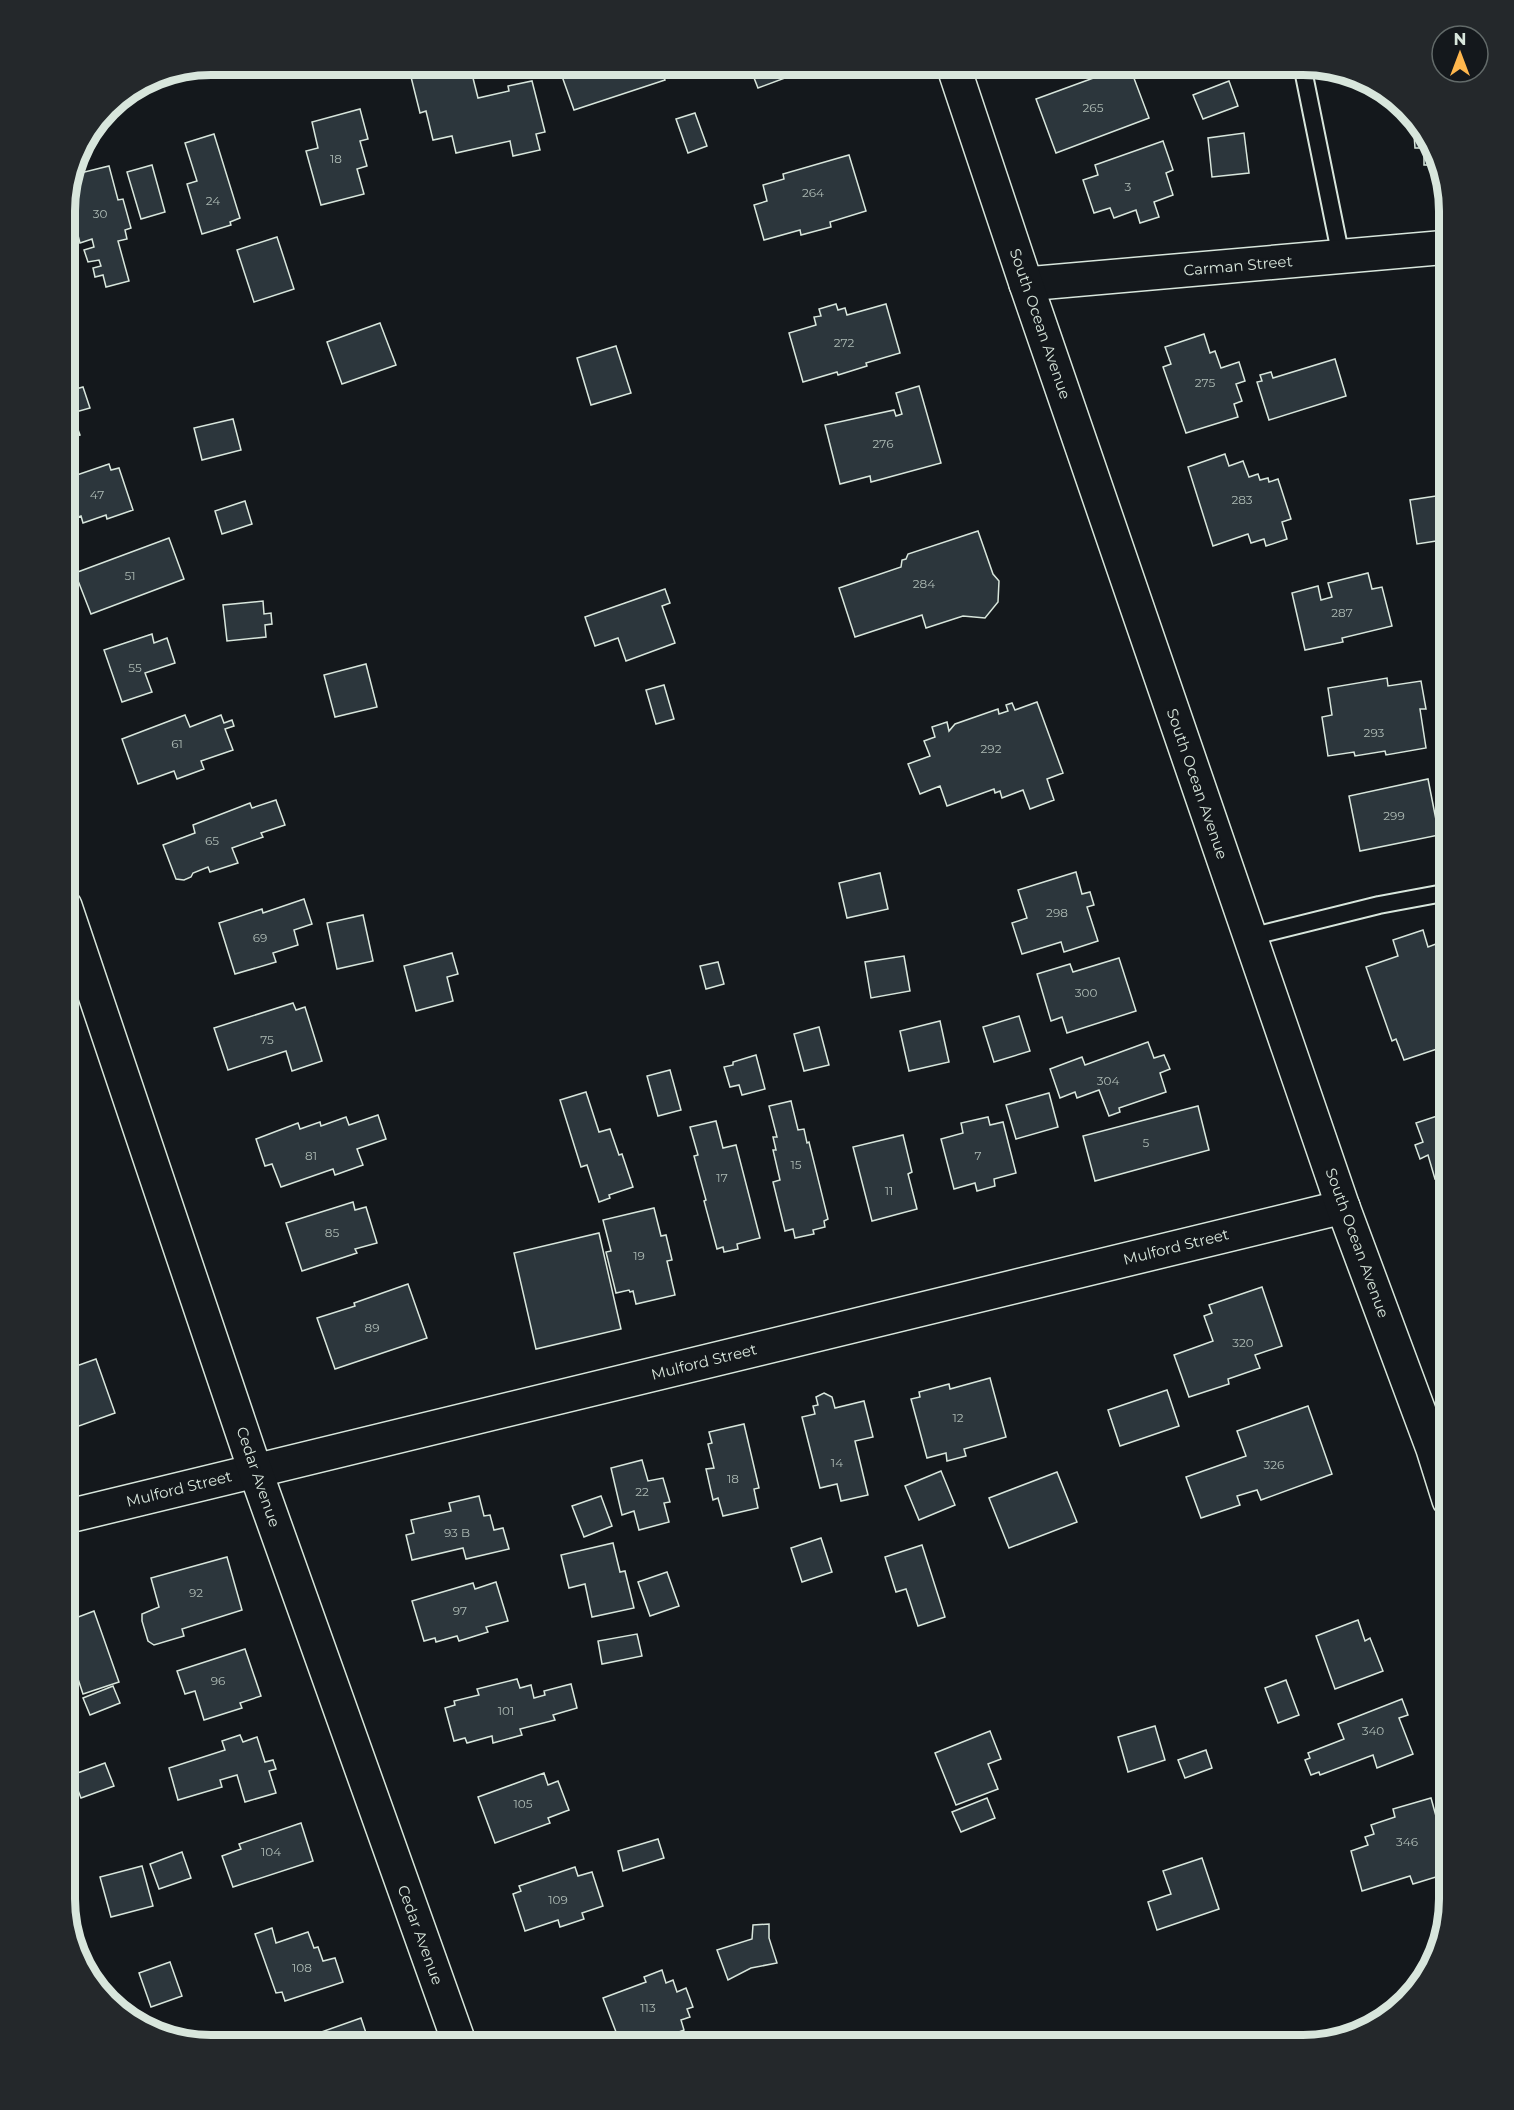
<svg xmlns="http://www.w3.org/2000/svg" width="1514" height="2110" viewBox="0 0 1514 2110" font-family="Montserrat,sans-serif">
<rect width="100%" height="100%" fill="#14181c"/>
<g fill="#2c363c" stroke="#d8e6dc" stroke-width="1.5">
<polygon points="408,65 455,65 457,73 471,70 478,98 509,91 508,86 532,81 545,132 536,134 540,150 513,156 510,141 456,153 452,136 433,140 426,111 420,113"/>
<polygon points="558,65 660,65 665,80 574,110"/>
<polygon points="749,65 820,65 758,88"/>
<polygon points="1025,65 1062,65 1029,76"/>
<polygon points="1129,65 1149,118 1056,153 1036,99"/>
<polygon points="1229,81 1238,106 1203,119 1193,95"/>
<polygon points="360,109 368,139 360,141 367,166 357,169 364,194 321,205 306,151 318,148 312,122"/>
<polygon points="695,113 707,146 688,153 676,119"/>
<polygon points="1413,121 1430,138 1437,165 1424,165 1424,148 1415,148"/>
<polygon points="1244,133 1249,173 1212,177 1208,138"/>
<polygon points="214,134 240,218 230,222 231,225 202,234 187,184 197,181 185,143"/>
<polygon points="1163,141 1173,170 1166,173 1173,195 1154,202 1159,217 1140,223 1136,210 1114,218 1110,208 1094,213 1083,180 1098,175 1095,165"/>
<polygon points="849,155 866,211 830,222 831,227 801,235 800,230 764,240 754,205 767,201 763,185 784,179 783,174"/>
<polygon points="152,165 165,212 141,219 127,172"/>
<polygon points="109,166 118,200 123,199 131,228 125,230 127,239 118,241 129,281 106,287 103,275 95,277 93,268 101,266 99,260 88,262 84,250 94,247 92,239 80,243 67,194 72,175"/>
<polygon points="277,237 294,289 254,302 237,250"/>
<polygon points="836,304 838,310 845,308 847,315 886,304 900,353 866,363 867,366 838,375 837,372 803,382 789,333 816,325 814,317 821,316 819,309"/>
<polygon points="380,323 396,365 342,384 327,342"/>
<polygon points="1204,334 1210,353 1215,351 1221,368 1239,362 1245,381 1236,384 1242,401 1234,404 1238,417 1186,433 1163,367 1171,364 1165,347"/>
<polygon points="616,346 631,393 591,405 577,358"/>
<polygon points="1335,359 1346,396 1269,420 1257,382 1262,381 1260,375 1271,372 1273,378"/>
<polygon points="919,386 941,463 871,482 870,476 840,484 825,425 894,410 896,416 902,414 896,393"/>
<polygon points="83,387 90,408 72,413 80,435 65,440 65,392"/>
<polygon points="233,419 241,450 202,460 194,428"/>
<polygon points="1225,454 1229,466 1243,461 1249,477 1258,474 1260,480 1268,478 1269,482 1278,479 1291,519 1282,522 1287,539 1266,546 1264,539 1251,543 1248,534 1213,546 1188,467"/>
<polygon points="109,464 111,470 119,468 133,510 107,519 106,515 83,523 81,516 65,522 65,479"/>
<polygon points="1449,494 1449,539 1417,544 1410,500"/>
<polygon points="245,501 252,524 222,534 215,511"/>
<polygon points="978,531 993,574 999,581 998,602 985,618 963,616 926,628 922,615 855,637 839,588 901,567 902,560 906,559 908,554"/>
<polygon points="169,538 184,579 91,614 75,573"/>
<polygon points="1368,573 1372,589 1382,587 1392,626 1342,638 1343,642 1305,650 1292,593 1318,586 1321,600 1332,597 1328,583"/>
<polygon points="665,589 670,603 662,606 675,643 626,661 618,638 595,646 585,617"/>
<polygon points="263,601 264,614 271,613 272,624 265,625 266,637 227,641 223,605"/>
<polygon points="152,634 154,643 167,638 175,663 145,673 152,692 122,702 104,650"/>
<polygon points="366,664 377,707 335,717 324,675"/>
<polygon points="1387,678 1388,686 1421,681 1426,709 1420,709 1426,748 1386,755 1385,751 1355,756 1354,752 1328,756 1322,717 1332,715 1328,688"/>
<polygon points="664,685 674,719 656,724 646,690"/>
<polygon points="1037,702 1063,773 1047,779 1054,800 1030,809 1023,790 1002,798 1000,791 995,793 994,789 947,806 940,786 920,794 908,764 930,756 924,741 935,737 932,727 947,722 949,731 955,724 998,709 999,714 1008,711 1006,705 1012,703 1015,710"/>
<polygon points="185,715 190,727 221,715 224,723 232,720 234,726 225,729 233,750 201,761 204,769 177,779 174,771 138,784 122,739"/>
<polygon points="1428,779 1439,835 1360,851 1349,796"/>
<polygon points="276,800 285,825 261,833 263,837 232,848 238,863 210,872 208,867 193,873 191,877 184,880 176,879 163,845 195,833 193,825 250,803 252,808"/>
<polygon points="1076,872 1082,894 1090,892 1094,905 1087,907 1098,941 1064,952 1061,942 1022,954 1012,923 1027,918 1018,890"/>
<polygon points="880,873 888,909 847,918 839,883"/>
<polygon points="304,899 312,924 294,930 298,945 273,953 276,962 235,974 219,923 262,909 263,913"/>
<polygon points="363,915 373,961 337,969 327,923"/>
<polygon points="1423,930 1428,947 1449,939 1449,1045 1404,1060 1396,1039 1392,1041 1366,967 1398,956 1393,940"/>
<polygon points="452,953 458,974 447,977 453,1001 416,1011 404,966"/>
<polygon points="904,956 910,991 871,998 865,962"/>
<polygon points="1119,958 1136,1011 1067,1033 1062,1017 1051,1021 1037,974 1070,964 1073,972"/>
<polygon points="718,962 724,984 706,989 700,966"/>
<polygon points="293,1003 296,1010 305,1007 322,1061 292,1071 286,1051 228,1070 214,1028"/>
<polygon points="1019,1016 1030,1051 994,1062 983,1027"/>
<polygon points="940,1021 949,1062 909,1071 900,1031"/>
<polygon points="819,1027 829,1065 804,1071 794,1034"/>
<polygon points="1148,1042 1154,1058 1164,1055 1170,1069 1160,1073 1166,1092 1119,1108 1120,1112 1109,1116 1099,1090 1077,1098 1075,1092 1060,1098 1050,1069 1082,1057 1085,1065"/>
<polygon points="756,1055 765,1089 742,1095 739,1085 730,1087 724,1067 733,1065 733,1062"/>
<polygon points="670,1070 681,1110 658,1116 647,1076"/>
<polygon points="586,1092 599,1132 610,1129 619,1155 622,1154 633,1187 609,1195 610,1198 599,1202 587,1165 581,1167 560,1100"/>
<polygon points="1049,1093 1058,1127 1016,1139 1006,1105"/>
<polygon points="791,1101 798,1130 804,1129 807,1143 809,1142 828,1219 824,1221 825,1227 813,1230 814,1234 795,1238 793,1229 785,1231 773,1182 780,1180 773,1150 776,1150 773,1137 777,1137 769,1106"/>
<polygon points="1198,1106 1209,1150 1095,1181 1083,1136"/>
<polygon points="1449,1112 1449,1174 1435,1179 1428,1155 1420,1159 1415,1145 1423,1142 1416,1123"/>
<polygon points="378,1115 386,1139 357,1149 363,1165 335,1175 333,1169 281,1187 272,1164 265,1166 256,1139 298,1123 300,1129 320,1122 321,1126 346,1117 349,1125"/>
<polygon points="988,1117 990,1125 1003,1122 1016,1173 994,1179 995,1186 977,1191 975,1183 954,1189 941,1139 963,1133 961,1123"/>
<polygon points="716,1121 723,1148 736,1145 760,1238 737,1244 738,1249 724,1252 723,1247 717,1249 704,1201 706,1200 694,1156 698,1155 690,1127"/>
<polygon points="903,1135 912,1172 908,1174 917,1209 872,1221 853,1147"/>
<polygon points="353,1202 355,1210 366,1207 377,1243 355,1249 357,1253 302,1271 286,1223"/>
<polygon points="654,1208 661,1236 666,1235 672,1260 667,1261 675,1295 636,1304 633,1291 630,1292 629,1290 616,1293 606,1252 611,1251 603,1220"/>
<polygon points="599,1233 621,1329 536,1349 514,1253"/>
<polygon points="1449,1241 1449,1260 1444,1243"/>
<polygon points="65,1275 67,1275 78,1312 65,1316"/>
<polygon points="408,1284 427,1338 335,1369 317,1318 355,1306 354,1303"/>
<polygon points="1262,1287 1282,1346 1255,1355 1260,1368 1228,1379 1229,1384 1189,1397 1174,1355 1213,1341 1204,1316 1212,1313 1209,1305"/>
<polygon points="96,1359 115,1413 65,1431 65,1370"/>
<polygon points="990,1378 1006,1437 964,1449 966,1456 947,1461 946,1453 927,1458 911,1399 920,1397 919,1392 949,1384 950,1389"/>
<polygon points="1167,1390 1179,1426 1120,1446 1108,1410"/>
<polygon points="824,1393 832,1397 835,1408 864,1401 873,1437 855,1441 868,1495 841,1501 837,1484 820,1488 802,1417 815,1414 813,1406 818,1405 816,1397"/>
<polygon points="1308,1406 1332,1474 1261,1500 1257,1490 1237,1496 1240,1505 1201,1518 1186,1477 1246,1456 1237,1431"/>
<polygon points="744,1424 759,1488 754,1489 758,1508 723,1516 718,1498 713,1500 706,1469 714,1468 708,1444 712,1443 709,1432"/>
<polygon points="642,1460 648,1481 663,1478 670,1502 664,1503 669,1522 639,1530 634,1511 622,1515 611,1468"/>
<polygon points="941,1471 955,1505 919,1520 905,1486"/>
<polygon points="1057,1472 1077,1522 1009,1548 989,1498"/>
<polygon points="479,1496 484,1516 490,1515 494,1530 503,1528 509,1549 466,1559 463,1548 412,1560 406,1535 414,1533 411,1520 451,1511 449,1503"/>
<polygon points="601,1496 612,1526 584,1537 572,1506"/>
<polygon points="821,1538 832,1572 802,1582 791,1548"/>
<polygon points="613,1543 620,1572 625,1571 634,1608 592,1617 585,1584 569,1588 561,1555"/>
<polygon points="922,1545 945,1617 918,1626 906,1589 896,1592 885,1557"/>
<polygon points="227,1557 242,1610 182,1629 184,1636 154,1645 148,1641 142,1621 142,1614 159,1607 151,1578"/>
<polygon points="667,1572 679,1606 650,1616 638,1582"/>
<polygon points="496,1582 508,1621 486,1627 488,1632 459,1641 457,1636 436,1642 435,1638 424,1641 412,1601 473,1583 475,1589"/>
<polygon points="94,1611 119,1682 83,1694 65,1640 65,1622"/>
<polygon points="1358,1620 1365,1641 1370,1638 1383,1671 1335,1689 1316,1636"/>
<polygon points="637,1634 642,1656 602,1664 598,1641"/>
<polygon points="245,1649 261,1696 240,1703 242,1708 204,1720 195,1691 185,1694 177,1671"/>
<polygon points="65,1673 78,1708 65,1713"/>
<polygon points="517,1679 520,1688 531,1685 534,1698 545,1695 544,1691 571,1684 577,1708 553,1715 555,1720 520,1729 522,1735 493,1743 492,1736 467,1743 465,1738 454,1741 445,1708 455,1705 454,1701 479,1695 477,1689"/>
<polygon points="1286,1680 1299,1715 1278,1723 1265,1688"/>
<polygon points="113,1686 120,1703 90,1715 83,1698"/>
<polygon points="1402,1699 1408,1715 1399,1718 1413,1754 1377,1768 1373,1755 1320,1775 1319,1772 1311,1775 1305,1760 1310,1758 1308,1753 1344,1739 1338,1724"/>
<polygon points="1155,1726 1165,1760 1128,1772 1118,1737"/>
<polygon points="990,1731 1001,1759 988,1764 998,1789 956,1805 935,1753"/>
<polygon points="240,1735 243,1742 257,1737 265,1762 273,1760 276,1769 269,1771 276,1793 245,1802 237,1775 220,1780 222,1787 178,1800 169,1768 225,1750 222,1741"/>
<polygon points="1206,1750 1212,1768 1185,1778 1178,1760"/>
<polygon points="105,1763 114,1786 81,1798 72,1775"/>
<polygon points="544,1773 548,1785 558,1781 569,1810 548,1818 550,1823 495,1843 478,1797"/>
<polygon points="987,1798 995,1818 961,1832 952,1812"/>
<polygon points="1431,1798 1439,1827 1446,1825 1449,1837 1447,1839 1449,1847 1449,1873 1413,1884 1410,1876 1362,1891 1351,1851 1368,1845 1365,1837 1374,1834 1371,1825 1395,1817 1393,1809"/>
<polygon points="301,1823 313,1861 233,1887 222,1856 241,1849 239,1844"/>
<polygon points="658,1839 664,1858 623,1871 618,1851"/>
<polygon points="182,1852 191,1878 159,1889 150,1864"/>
<polygon points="1202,1858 1219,1909 1157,1930 1148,1902 1171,1894 1163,1871"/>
<polygon points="142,1866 153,1906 111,1917 100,1877"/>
<polygon points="575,1867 578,1876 592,1872 603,1906 582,1913 584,1919 560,1927 558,1920 525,1931 513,1894 521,1891 519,1886"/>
<polygon points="769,1924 769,1938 777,1963 751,1968 728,1980 717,1950 752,1939 753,1925"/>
<polygon points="272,1928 276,1943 308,1932 314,1948 318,1947 323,1961 335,1958 343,1982 285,2001 282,1992 276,1993 255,1934"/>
<polygon points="170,1962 182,1996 151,2007 139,1973"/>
<polygon points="662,1970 666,1983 673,1980 677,1992 686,1988 693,2007 687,2009 690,2017 681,2020 684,2030 666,2037 669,2045 621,2045 603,1998 646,1982 644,1977"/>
<polygon points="361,2018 370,2045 297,2045 296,2041"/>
</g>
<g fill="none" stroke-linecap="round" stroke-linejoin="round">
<defs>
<g id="lane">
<polyline points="1302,65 1341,257"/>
<polyline points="1250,937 1379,905 1449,892"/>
</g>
<g id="street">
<polyline points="1026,284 1449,247"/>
<polyline points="65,1517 1343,1207"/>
</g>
<g id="secondary">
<polyline points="953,65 1026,284 1343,1207 1433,1449 1449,1500"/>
<polyline points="65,906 255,1470 460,2045"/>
</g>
</defs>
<use href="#lane" stroke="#d8e6dc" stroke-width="20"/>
<use href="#street" stroke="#d8e6dc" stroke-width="36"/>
<use href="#secondary" stroke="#d8e6dc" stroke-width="36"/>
<use href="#lane" stroke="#14181c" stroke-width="16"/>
<use href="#street" stroke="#14181c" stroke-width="33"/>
<use href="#secondary" stroke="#14181c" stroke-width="33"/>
</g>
<g text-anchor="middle" stroke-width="4.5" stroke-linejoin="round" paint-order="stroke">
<g font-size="12" fill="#adbab4">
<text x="1093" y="112">265</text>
<text x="336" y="163">18</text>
<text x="1128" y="191">3</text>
<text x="813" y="197">264</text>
<text x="213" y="205">24</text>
<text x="100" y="218">30</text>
<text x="844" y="347">272</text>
<text x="1205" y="387">275</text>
<text x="883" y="448">276</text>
<text x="97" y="499">47</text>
<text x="1242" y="504">283</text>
<text x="130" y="580">51</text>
<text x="924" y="588">284</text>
<text x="1342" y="617">287</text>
<text x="135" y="672">55</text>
<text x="1374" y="737">293</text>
<text x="177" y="748">61</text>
<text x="991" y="753">292</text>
<text x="1394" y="820">299</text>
<text x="212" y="845">65</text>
<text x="1057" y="917">298</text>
<text x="260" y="942">69</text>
<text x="1086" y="997">300</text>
<text x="267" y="1044">75</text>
<text x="1108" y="1085">304</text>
<text x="1146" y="1147">5</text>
<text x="311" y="1160">81</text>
<text x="978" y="1160">7</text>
<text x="796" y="1169">15</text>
<text x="722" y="1182">17</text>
<text x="889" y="1195">11</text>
<text x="332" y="1237">85</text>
<text x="639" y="1260">19</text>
<text x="372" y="1332">89</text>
<text x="1243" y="1347">320</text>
<text x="958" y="1422">12</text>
<text x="837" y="1467">14</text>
<text x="1274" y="1469">326</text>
<text x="733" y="1483">18</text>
<text x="642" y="1496">22</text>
<text x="457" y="1537">93 B</text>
<text x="196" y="1597">92</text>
<text x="460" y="1615">97</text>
<text x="218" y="1685">96</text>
<text x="506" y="1715">101</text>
<text x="1373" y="1735">340</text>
<text x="523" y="1808">105</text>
<text x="1407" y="1846">346</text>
<text x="271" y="1856">104</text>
<text x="558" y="1904">109</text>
<text x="302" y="1972">108</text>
<text x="648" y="2012">113</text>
</g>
<g font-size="15" fill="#d8e6dc" stroke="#14181c">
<text transform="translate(1238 266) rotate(-5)" y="5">Carman Street</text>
<text transform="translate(1040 324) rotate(71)" y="5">South Ocean Avenue</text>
<text transform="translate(1197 784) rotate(71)" y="5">South Ocean Avenue</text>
<text transform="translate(1357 1243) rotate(70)" y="5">South Ocean Avenue</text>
<text transform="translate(1176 1247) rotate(-14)" y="5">Mulford Street</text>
<text transform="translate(704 1362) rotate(-14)" y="5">Mulford Street</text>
<text transform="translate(258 1477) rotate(71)" y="5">Cedar Avenue</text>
<text transform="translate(179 1489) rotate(-14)" y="5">Mulford Street</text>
<text transform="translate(420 1935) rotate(70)" y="5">Cedar Avenue</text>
</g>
</g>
<path d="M0 0H1514V2110H0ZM211 75H1303A136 136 0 0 1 1439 211V1899A136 136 0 0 1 1303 2035H211A136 136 0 0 1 75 1899V211A136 136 0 0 1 211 75Z" fill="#24282b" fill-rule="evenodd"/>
<path fill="none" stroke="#d8e6dc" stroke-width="8" d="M211 75H1303A136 136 0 0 1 1439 211V1899A136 136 0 0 1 1303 2035H211A136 136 0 0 1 75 1899V211A136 136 0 0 1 211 75Z"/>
<g transform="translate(1460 54)"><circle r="28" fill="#14181c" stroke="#626a69" stroke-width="1.5"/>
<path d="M0-4.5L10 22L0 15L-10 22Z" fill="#ffb74d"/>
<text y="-9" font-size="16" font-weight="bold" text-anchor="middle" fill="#d8e6dc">N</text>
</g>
</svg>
